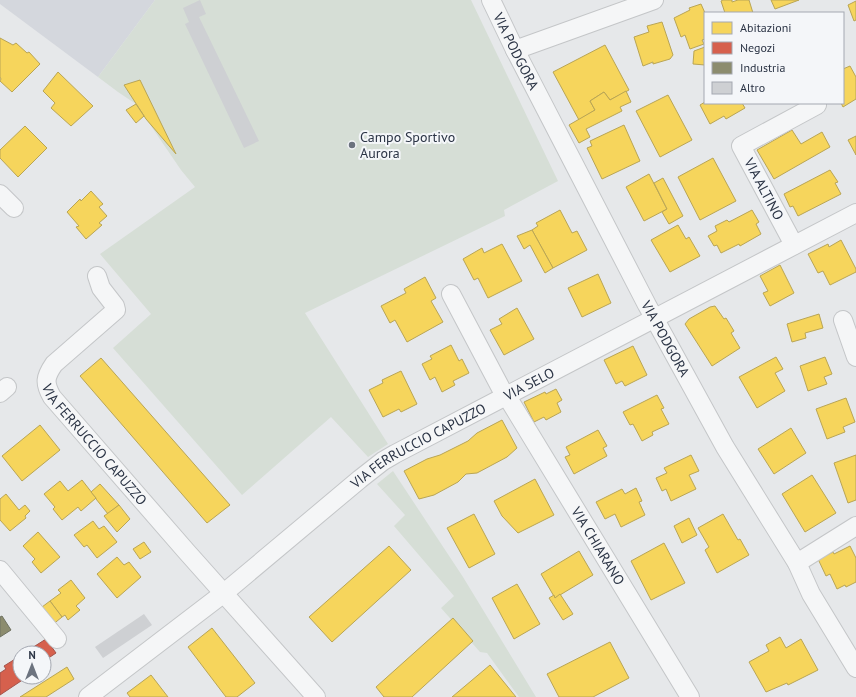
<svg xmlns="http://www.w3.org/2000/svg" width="856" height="697" viewBox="0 0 856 697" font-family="'PT Sans',sans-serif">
<rect width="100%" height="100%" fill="#e6e8ea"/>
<polygon fill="#d4d7dd" points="0,0 155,0 98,77 0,4"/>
<g fill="#d6ded6">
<polygon points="155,0 471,0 558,181 504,210 505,216 305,313 388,444 368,457 331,417 242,495 113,348 151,314 100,254 195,187 181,170 136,104 118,92 98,77"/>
<polygon points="393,471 463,577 536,697 519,697 487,653 480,652 441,608 454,596 394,526 405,515 377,484"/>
</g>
<g fill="#f6d55c" stroke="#b9a555">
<polygon points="723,0 732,0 732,2 738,0 749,0 753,13 725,13 721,1"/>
<polygon points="771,0 799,0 775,9"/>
<polygon points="856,1 856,20 854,21 848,5"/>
<polygon points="701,4 705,13 705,39 702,40 704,44 690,49 685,35 681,37 674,18 690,10 689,8"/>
<polygon points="662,22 673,55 670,59 653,64 653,62 643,66 634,37 649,32 647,26"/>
<polygon points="0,38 13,45 16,43 27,53 29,52 40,64 12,92 0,81 1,79 0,77"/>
<polygon points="605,45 629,90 610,100 604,92 590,101 595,110 579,120 553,72"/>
<polygon points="705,47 705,65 693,64 694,51"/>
<polygon points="850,66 856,77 856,99 843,107 841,103 843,103 843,69"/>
<polygon points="58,72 93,106 71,126 51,108 55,103 43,91"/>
<polygon points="140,80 176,154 146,119 124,85"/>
<polygon points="626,91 631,102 620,107 622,111 586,129 590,137 579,143 569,125 595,110 590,101 604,92 610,100"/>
<polygon points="668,95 692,140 660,157 636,111"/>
<polygon points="705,102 742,103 745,108 726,119 724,116 710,124 700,105"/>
<polygon points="136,104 144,116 136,123 126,110"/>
<polygon points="624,125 640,161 602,179 587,148 592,146 590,141"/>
<polygon points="25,126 47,148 18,177 0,158 0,150"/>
<polygon points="792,130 801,144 822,132 830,147 774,179 757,150"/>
<polygon points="856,136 856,155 848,140"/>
<polygon points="713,158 736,201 700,220 678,177"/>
<polygon points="830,170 838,182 835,183 841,194 798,216 793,206 790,207 784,194"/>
<polygon points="649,174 667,209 644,221 626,187"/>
<polygon points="663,178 683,216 669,224 662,212 667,209 654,183"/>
<polygon points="91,191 103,204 99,207 107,216 99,223 102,225 86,239 76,227 79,226 67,212 80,199 81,201"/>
<polygon points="560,210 572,233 577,231 587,250 553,268 532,230 538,226 536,223"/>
<polygon points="752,210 759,222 756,224 761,234 740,246 739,244 721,253 717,245 714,246 708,236 717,231 715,226 727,220 729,222"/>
<polygon points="678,225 686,239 689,237 700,256 670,272 651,240"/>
<polygon points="532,230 553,268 545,273 530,245 524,249 517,236"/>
<polygon points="841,240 856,269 856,272 830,285 823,271 818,273 808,254 828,244 829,247"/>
<polygon points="502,244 522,281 488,298 478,278 474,280 463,259 482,248 484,253"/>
<polygon points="780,265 794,293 770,306 763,293 768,291 760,276"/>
<polygon points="598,274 611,303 582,317 568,288"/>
<polygon points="425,277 436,298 431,301 443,322 407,342 395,320 390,323 381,306 406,293 404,289"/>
<polygon points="715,306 724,319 726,318 734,331 731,333 740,348 712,366 685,324 689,319 710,307"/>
<polygon points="517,308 534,339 504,355 490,330 502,324 499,319"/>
<polygon points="819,314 823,328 805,333 806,338 792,342 787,324"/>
<polygon points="451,345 459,361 462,359 469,373 453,381 455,385 442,392 435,377 430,380 422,364 432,359 430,356"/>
<polygon points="633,346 647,375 625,386 622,381 616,384 604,360"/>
<polygon points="776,357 783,369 775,373 785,391 757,408 739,377"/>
<polygon points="825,357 832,374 824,377 827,384 808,391 800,366"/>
<polygon points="101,358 230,505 207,523 80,376"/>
<polygon points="401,371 417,404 401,412 399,409 383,417 369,390 383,383 382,380"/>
<polygon points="556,389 562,400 557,403 561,412 546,420 544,417 534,422 524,402 545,392 546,394"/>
<polygon points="657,395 664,408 661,409 669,424 652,432 653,435 642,441 633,424 630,425 623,412"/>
<polygon points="846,398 855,422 843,427 845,432 827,439 816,409"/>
<polygon points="502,420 517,448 507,457 477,473 466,474 458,482 434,495 419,499 404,471 427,459 440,455 468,441 477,433"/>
<polygon points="40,425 60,450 22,481 2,456"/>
<polygon points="791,428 806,453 774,474 758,449"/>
<polygon points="598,430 607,446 603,448 607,456 574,474 565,457 570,455 566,447"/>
<polygon points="691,455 699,471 689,475 696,489 671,501 666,489 662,491 656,478 667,473 664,468"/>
<polygon points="856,455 856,500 848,503 834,463"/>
<polygon points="812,475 836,513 805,532 782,494"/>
<polygon points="535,479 554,515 518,533 502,516 494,501"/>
<polygon points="82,480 96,498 81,511 78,507 62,520 53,509 55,507 44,494 60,481 68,491"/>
<polygon points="100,484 119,505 108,514 96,499 96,498 91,492"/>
<polygon points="636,488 642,501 639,502 645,515 621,527 615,514 605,519 596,502 622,489 625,494"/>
<polygon points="6,494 19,510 25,505 30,511 25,516 26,518 10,531 0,520 0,499"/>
<polygon points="119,505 130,519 117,532 104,516"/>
<polygon points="474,514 495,554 469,568 447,528"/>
<polygon points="723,514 738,540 740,539 749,555 717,573 705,550 709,547 698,528"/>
<polygon points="689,518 697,535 682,543 674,526"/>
<polygon points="93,521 99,529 104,526 117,542 97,558 87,545 84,547 74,535"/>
<polygon points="38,532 60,557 41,573 32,562 35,559 23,546"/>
<polygon points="144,542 151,552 140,559 133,549"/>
<polygon points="664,543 685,583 651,600 631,561"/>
<polygon points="389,546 411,570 332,642 309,617"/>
<polygon points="850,546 856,558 856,582 846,587 845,585 837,589 830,574 826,576 818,559 833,552 834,554"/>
<polygon points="579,551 593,575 555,598 541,574"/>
<polygon points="117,557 124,565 129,562 141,577 117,598 97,574"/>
<polygon points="71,580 85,598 76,606 80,610 68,620 65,615 62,617 50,601 61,593 58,590"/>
<polygon points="517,584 540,624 514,639 492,598"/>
<polygon points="560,594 573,614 563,620 549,598 554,595 555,598"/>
<polygon points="50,601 62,617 51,626 38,610"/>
<polygon points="453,618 473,641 412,697 384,697 376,687"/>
<polygon points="212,628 255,683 237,697 226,697 188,647"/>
<polygon points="780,637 786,648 801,639 818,670 788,685 787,683 766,692 749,662 769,651 766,645"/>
<polygon points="610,642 629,678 593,697 559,697 547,674"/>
<polygon points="490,665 516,697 452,697"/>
<polygon points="67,667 74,679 46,697 20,697"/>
<polygon points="151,675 168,697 130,697 127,693"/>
</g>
<g fill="#d6604d" stroke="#a3534b">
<polygon points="46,639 56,653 44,661 44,653 24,653"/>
<polygon points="20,656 20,677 27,677 0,695 0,673 6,669 4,666"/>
</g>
<polygon fill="#8c8c6e" stroke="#6f7262" points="2,616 11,630 0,637 0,617"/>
<g fill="#ced0d3">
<polygon points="200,0 206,14 199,17 259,141 244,148 185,24 189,22 183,8"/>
<polygon points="144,614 152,625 103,658 95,647"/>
</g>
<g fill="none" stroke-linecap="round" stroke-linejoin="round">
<defs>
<g id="street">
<path id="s1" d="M491,0L515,50L647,305L725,447L797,563L811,594L856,668"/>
<polyline points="515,50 654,0"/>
<polyline points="0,194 14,208"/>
<polyline points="794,245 741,146 817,105"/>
<path id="s2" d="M97,276L101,288L115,306L116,310L54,364C45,377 44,383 52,397L186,551L316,697"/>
<path id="s3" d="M451,294L505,396L511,403L690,697"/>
<polyline points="843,320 856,357"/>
<polyline points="0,393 7,387"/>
<polyline points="797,563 856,526"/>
<polyline points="0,570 57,639"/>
<path id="s4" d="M88,697L224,593L360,479L383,461L395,454L856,213"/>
</g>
</defs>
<use href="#street" stroke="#c4c6c8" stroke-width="20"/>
<use href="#street" stroke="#f5f6f7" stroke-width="18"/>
</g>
<circle fill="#6c737f" stroke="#f4f6f9" stroke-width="1.5" cx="352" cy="145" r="4"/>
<g text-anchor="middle" stroke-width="4" stroke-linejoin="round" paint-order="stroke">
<g font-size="14" fill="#2b3445" stroke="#f4f6f9">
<text dy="5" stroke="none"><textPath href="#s1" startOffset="57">VIA PODGORA</textPath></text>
<text transform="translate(764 189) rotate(62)" y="5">VIA ALTINO</text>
<text dy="5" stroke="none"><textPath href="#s1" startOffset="381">VIA PODGORA</textPath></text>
<text dy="5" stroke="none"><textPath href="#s4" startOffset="543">VIA SELO</textPath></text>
<text dy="5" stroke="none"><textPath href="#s2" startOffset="221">VIA FERRUCCIO CAPUZZO</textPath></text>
<text dy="5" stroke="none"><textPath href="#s4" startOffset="416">VIA FERRUCCIO CAPUZZO</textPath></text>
<text dy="5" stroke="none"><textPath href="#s3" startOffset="292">VIA CHIARANO</textPath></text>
</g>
<g font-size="14" fill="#2b3445" stroke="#f4f6f9" text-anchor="start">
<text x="360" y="142">Campo Sportivo<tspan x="360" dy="16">Aurora</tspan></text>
</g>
</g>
<rect x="704" y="12" width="140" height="92" fill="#f4f6f9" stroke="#a4a8b1"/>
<rect x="712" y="22" width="20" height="12" fill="#f6d55c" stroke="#a4a8b1"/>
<text x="740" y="32" font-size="12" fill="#2b3445">Abitazioni</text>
<rect x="712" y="42" width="20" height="12" fill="#d6604d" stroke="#a4a8b1"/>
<text x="740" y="52" font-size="12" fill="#2b3445">Negozi</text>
<rect x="712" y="62" width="20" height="12" fill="#8c8c6e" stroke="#a4a8b1"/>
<text x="740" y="72" font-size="12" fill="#2b3445">Industria</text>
<rect x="712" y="82" width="20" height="12" fill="#ced0d3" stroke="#a4a8b1"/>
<text x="740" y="92" font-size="12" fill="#2b3445">Altro</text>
<g transform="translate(32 665)"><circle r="19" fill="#f4f6f9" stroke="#a4a8b1"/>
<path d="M0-3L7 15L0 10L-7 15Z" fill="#6c737f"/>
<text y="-6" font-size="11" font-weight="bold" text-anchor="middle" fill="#2b3445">N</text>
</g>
</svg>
